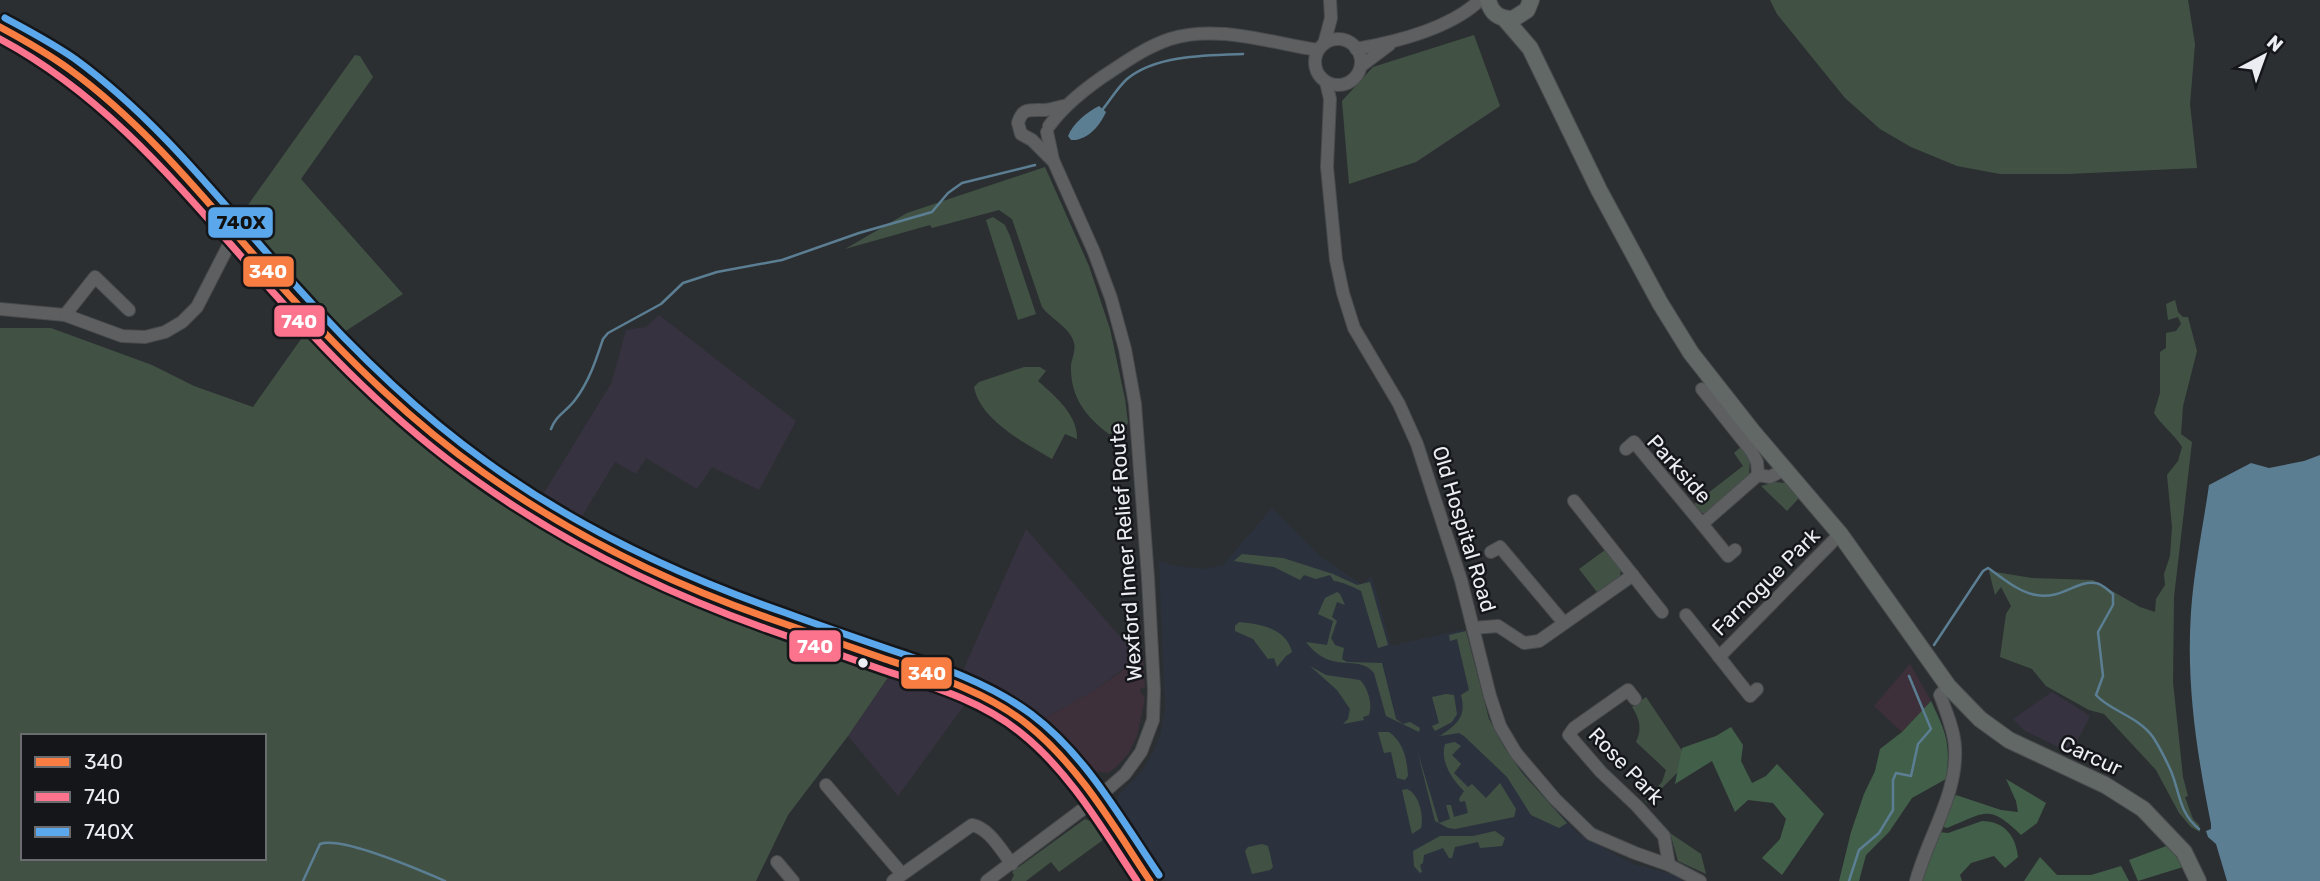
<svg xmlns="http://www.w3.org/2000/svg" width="2320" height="881" viewBox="0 0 2320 881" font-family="Rubik,sans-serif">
<rect width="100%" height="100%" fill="#2c2f32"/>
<g fill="#373240">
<polygon points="659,315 796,421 759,490 712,467 697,489 646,458 636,474 615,462 582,516 544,493 612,382 626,330 646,327"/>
<polygon points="1026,529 1129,647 1135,660 1095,690 1042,720 1000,692 961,675"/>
<polygon points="889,676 965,704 898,796 848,736"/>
<polygon points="2052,692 2090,716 2071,753 2025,731 2013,719"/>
</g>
<g fill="#3d303a">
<polygon points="1143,656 1145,688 1141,688 1140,692 1145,698 1137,736 1128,754 1116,767 1108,773 1096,771 1060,731 1042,720 1095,690"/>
<polygon points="1910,664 1931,701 1902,732 1874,706"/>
</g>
<polygon fill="#2c323d" points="1272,508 1321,557 1361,584 1372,576 1391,646 1464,629 1489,719 1504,747 1539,793 1541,792 1577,833 1633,864 1671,874 1684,881 1166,881 1156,867 1146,857 1116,811 1118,796 1142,771 1155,748 1160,736 1165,709 1159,561 1176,566 1204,569 1223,565"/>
<g fill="#415245" fill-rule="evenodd">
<polygon points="1770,0 2188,0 2195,44 2190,104 2197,168 2068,174 2000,174 1957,166 1911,147 1880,129 1845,98 1777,14"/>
<polygon points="1474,35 1500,106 1416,162 1349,184 1342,101 1373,67"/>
<polygon points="355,55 360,56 373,77 301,179 403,294 341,334 286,276 238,219"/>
<path d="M1045,167L1089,266L1110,329L1125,399L1128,423L1123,431L1109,434C1085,416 1070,396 1071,365C1072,358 1076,350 1074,343C1071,328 1051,319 1042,307L1012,219L999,210L932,228L930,225L845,249L907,213Z"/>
<polygon points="993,217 1005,225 1010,236 1036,314 1018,320 986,220"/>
<path d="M2175,300L2178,312L2183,317H2188L2197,351L2183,406L2181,434L2192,442L2174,597L2173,682L2183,777L2188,796L2185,797L2193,819L2199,825L2200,832L2191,827L2179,813L2156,770L2104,714L2089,710L2046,686L2032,669L2000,657L2006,614L2011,606L2001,587L1995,595L1989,571L2032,578L2093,580L2140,607L2155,612L2156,599L2165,585L2164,574L2170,556L2172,527L2167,475L2178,461L2182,447C2174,434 2162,426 2154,413L2160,393V352L2166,348V333L2176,331L2181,324L2178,317L2168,320L2166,304Z"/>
<path d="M0,328H51L152,365L194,386L253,407L306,332L401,427L494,497L606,565L716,612L774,631L889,676L848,736L788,815L756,881H0ZM23,736H264V858H23Z"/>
<path d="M1024,367H1040L1046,371L1038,381C1055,396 1078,415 1077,439L1065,434L1052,459C1026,444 980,420 974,387L979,382Z"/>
<polygon points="1741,447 1750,461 1749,474 1707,513 1702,513 1694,504 1743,466 1734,453"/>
<polygon points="1775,482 1786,483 1799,498 1787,511 1761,486"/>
<polygon points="1605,550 1621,570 1620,576 1597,592 1579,569"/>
<path d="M1242,554L1283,558L1333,574L1357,585L1370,582L1388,645L1378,648L1361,591C1356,588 1340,581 1334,581L1330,575L1316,579L1304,575L1300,580L1274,567L1234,561Z"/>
<path d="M1337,592L1340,594L1345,605L1337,602L1332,617L1337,621L1331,638L1335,645L1344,648L1342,659L1347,662L1382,663L1396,719L1403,724L1410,722L1420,728L1419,732L1386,716L1374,673C1359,653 1332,676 1306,642L1327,645L1333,621L1318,614L1325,598Z"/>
<path d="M1239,622C1260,624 1286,628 1292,652L1286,656L1277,667L1274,658L1268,659L1253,639L1235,631V626Z"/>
<path d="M1466,631L1489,719L1504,747L1523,774L1567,823L1559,828L1531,815L1507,777L1464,736L1459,733L1440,736C1457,724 1467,717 1461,695L1469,690L1457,639L1450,641L1449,635Z"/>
<path d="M1310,666L1326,675L1360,680C1368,688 1373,705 1369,715L1363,717L1364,720L1343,724L1348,719L1350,709L1337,690Z"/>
<polygon points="1446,694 1454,695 1457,714 1452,722 1435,731 1432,726 1439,723 1432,697"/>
<path d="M1646,697L1689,761L1647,803L1645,801L1662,782L1666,770L1636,742C1642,729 1640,719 1632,707Z"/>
<path d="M1378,732H1389C1403,742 1407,758 1408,776L1405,780L1397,778L1391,752L1384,753Z"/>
<path d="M1455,742L1461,746L1452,755L1461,764L1454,773L1468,787L1472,784L1486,798L1500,783L1516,809L1514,817L1455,829L1448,828L1435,821L1417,750L1439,823L1450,819L1446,805H1451L1454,817L1468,813L1465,801L1460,802L1459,799L1464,791C1452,779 1440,762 1445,744Z"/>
<path d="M1407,789C1419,794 1424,816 1421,828L1412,834L1402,790Z"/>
<polygon points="1085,819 1097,824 1107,837 1059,872 1051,862 1026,881 1011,881 1014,875 1012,872"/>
<polygon points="1495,831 1505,838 1502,846 1480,848 1478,842 1455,847 1452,858 1449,858 1443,848 1424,855 1423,863 1420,865 1422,872 1420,873 1414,866 1413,851 1440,836 1473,836"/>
<polygon points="1670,833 1701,854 1706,874 1678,861"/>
<polygon points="1262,844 1268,846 1273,867 1270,870 1252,874 1245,851 1248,847"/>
</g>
<g fill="#425f4a">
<path d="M1931,701C1946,733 1951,743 1946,779L1912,798L1889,832L1866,855L1859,881H1839L1851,832L1864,794L1875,771L1880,749L1902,732Z"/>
<polygon points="1731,727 1743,745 1741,761 1752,783 1766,776 1777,764 1824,814 1782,875 1762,858 1780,839 1786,819 1773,803 1748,800 1735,812 1712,761 1675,784 1682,748 1716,736"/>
<path d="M2006,779L2046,803L2037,823L2021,835C1988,803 1985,813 1947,828L1940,826L1956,795L2001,810L2018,812L2016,801Z"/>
<path d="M1982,821C2004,821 2016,836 2018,857L2005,868L1994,856L1971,863L1960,875L1962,881H1922L1938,832L1948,833Z"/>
<polygon points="2169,845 2183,867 2138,881 2129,860"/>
<polygon points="2040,857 2057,875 2091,875 2121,866 2129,881 2024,881"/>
</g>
<g fill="#5b7e93">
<path d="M1099,106L1106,112C1100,126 1087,141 1071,140L1068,136C1073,123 1087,112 1099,106Z"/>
<path d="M2320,455V881H2227L2216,844L2208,837L2206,831L2211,829V824C2197,754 2186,684 2191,612C2194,569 2203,527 2209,485L2251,463L2269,468L2304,461Z"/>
</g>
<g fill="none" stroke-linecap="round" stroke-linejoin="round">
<g stroke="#5b7e93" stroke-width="2.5">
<path d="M1103,109C1111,99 1118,87 1127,79C1155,55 1208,55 1243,54"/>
<path d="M551,429C556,415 566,412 575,400C589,382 596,360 603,339L608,333L661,304L683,283L717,272L782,260L859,233L932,212L948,193L962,183L1035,165"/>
<path d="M1934,645L1983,571L1988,568C2003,578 2018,592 2036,595C2061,600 2077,580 2095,583C2101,583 2108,590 2113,594V605L2098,632L2103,676L2096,695C2110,711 2138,716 2153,737C2160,748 2166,760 2171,771C2180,793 2179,813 2199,829"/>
<path d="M303,881L320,844C342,836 422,871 445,881"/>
<polyline points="1849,881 1859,850 1879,833 1893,810 1893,780 1896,773 1911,776 1918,744 1931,729 1909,676"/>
</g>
<defs>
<g id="minor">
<circle cx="1338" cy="62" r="23"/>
<polyline points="1324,44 1331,18 1330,0"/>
<path d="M1356,49C1396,42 1451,28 1480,0"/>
<polyline points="1361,66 1389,45"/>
<polyline points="1326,82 1330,99 1327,167 1336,260 1343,293 1354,328 1399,404 1417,444 1461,580 1490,696 1500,726 1516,753 1555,799 1591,834 1635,853 1669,865 1700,881"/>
<path d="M1049,126C1066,103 1088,86 1113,70C1131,58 1149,46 1170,39C1217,24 1271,43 1318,50"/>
<path d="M1052,160L1032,140L1021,134L1018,123C1022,109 1028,110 1040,110C1048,111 1057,107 1064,106"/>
<polyline points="0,309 65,315 122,336 145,337 165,332 182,322 197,307 235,233"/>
<polyline points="65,315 95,277 129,310"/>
<polyline points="1702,389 1752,452 1757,462 1758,475"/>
<polyline points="1626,449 1634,442 1702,524 1758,475 1770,477 1785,469"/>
<polyline points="1574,501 1662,612"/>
<polyline points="1702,524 1728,556 1735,550"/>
<polyline points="1491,552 1500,547 1564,623"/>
<polyline points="1686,615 1750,696 1757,689"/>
<polyline points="1473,628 1498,626 1524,643 1539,641 1633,575"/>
<polyline points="1719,657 1840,534"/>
<polyline points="1635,699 1628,690 1574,728 1569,735 1601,772 1637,806 1664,836 1669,865"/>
<polyline points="826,785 902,874"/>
<polyline points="777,862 793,881"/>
<path d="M893,881L972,825C989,828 1001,850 1012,864"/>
<polyline points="987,881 1095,800 1125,774 1141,752 1153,720 1154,690 1148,578 1135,404 1125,349 1111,298 1094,252 1053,160 1047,132"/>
<path d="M1916,881C1928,836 1958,794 1955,747C1954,730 1946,711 1940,695L1948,686"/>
</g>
<g id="major">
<path d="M1488,0C1491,13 1499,19 1513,19L1527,10L1531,0"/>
<polyline points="1505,19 1530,48 1599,190 1660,303 1691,353 1753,432 1840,534 1948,686 1980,719 2009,740 2105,785 2143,809 2184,852 2198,881"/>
<path d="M0,27C98,73 170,159 240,239C305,313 370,387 448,447C534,513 627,567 729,604C780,623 831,640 882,658C932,675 986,692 1028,725C1079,767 1113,827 1150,881"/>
</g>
</defs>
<use href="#minor" stroke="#494b4d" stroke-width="14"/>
<use href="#major" stroke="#494b4d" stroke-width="18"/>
<use href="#minor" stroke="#5d5f61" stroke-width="12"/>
<use href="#major" stroke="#616865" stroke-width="16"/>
<defs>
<path id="bus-1" d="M0,27C24,40 47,53 69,69C154,131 219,217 289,295C349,360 411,422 484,473C573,536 668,583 771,619C808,632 845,645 882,658C932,675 986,691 1028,725C1080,767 1114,827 1150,881"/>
<path id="bus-2" d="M0,39C105,95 178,185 255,272C323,349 393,422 477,481C567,545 663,592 767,629C806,643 844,656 883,670C931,686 982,701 1021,733C1070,772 1103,830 1137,881"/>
<path id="bus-3" d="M5,18C29,31 52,43 75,59C160,121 226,208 296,286C353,350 414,410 485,461C577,528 679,576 786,613C821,626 856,638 891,650C939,666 989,683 1031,714C1086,755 1121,819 1159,875"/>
</defs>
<use href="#bus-1" stroke="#141619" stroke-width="12"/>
<use href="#bus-2" stroke="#141619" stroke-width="12"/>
<use href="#bus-3" stroke="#141619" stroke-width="12"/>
<use href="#bus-1" stroke="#f77d43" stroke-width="7"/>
<use href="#bus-2" stroke="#fc738d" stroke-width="7"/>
<use href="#bus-3" stroke="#5aa8eb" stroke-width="7"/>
</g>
<circle fill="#ebedf2" stroke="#141619" stroke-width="2.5" cx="863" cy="663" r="6"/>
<g text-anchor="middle" stroke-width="5" stroke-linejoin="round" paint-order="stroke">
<g font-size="21" fill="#ebedf2" stroke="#141619">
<text transform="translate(1679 469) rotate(48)" y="7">Parkside</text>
<text transform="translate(1464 529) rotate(73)" y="7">Old Hospital Road</text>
<text transform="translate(1126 552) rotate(-94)" y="7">Wexford Inner Relief Route</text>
<text transform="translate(1766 582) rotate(-45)" y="7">Farnogue Park</text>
<text transform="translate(2091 756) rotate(25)" y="7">Carcur</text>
<text transform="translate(1626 766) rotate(46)" y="7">Rose Park</text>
</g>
</g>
<g stroke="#141619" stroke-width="2.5">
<rect x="207" y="206" width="67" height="33" rx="7" fill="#5aa8eb"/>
<rect x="242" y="255" width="53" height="33" rx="7" fill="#f77d43"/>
<rect x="273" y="304" width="53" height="34" rx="7" fill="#fc738d"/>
<rect x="788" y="629" width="54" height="34" rx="7" fill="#fc738d"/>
<rect x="900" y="656" width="53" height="34" rx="7" fill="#f77d43"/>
</g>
<g font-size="19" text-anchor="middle" font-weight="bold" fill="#fff">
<text x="268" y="278">340</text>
<text x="299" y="328">740</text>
<text x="815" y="653">740</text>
<text x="927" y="680">340</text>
</g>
<g font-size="19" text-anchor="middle" font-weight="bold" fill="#111">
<text x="241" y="229">740X</text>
</g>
<rect x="21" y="734" width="245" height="126" fill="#141619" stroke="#6a6c70" stroke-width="2"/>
<rect x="35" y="757" width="35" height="10" fill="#f77d43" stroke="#6a6c70" stroke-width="2"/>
<text x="84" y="769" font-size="21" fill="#ebedf2">340</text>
<rect x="35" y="792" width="35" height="10" fill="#fc738d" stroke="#6a6c70" stroke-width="2"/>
<text x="84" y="804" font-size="21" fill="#ebedf2">740</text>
<rect x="35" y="827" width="35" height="10" fill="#5aa8eb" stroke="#6a6c70" stroke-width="2"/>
<text x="84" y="839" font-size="21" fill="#ebedf2">740X</text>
<g transform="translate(2264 56) rotate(41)" stroke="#141619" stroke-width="5" paint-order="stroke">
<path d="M0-5L12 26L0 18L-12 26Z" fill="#ebedf2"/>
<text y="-10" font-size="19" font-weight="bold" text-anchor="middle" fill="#ebedf2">N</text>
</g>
</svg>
